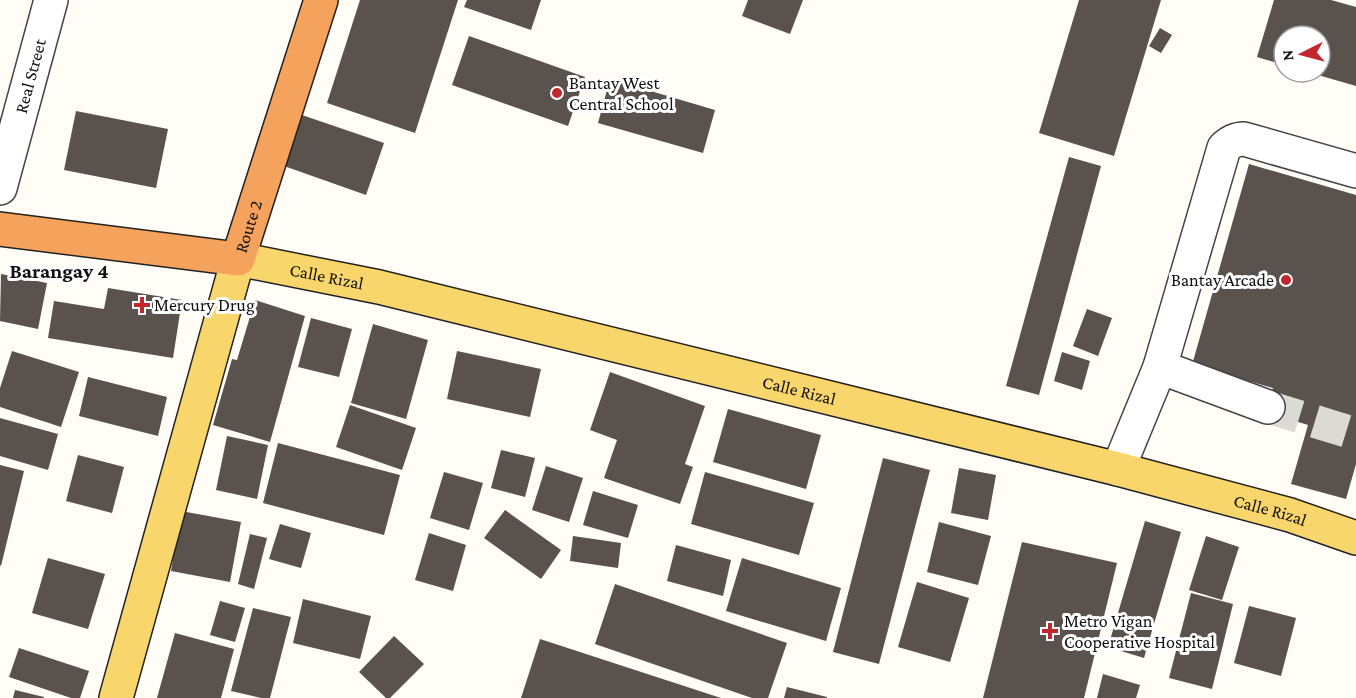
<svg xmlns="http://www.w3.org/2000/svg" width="1356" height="698" viewBox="0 0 1356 698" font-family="'Crimson Pro',serif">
<rect width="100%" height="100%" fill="#fffdf5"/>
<g fill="#5a524d">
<polygon points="360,0 458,0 415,133 327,103"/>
<polygon points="467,0 541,0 531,30 464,7"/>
<polygon points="748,0 803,0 790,34 742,16"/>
<polygon points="1079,0 1161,0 1114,156 1039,133"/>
<polygon points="1274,0 1331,0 1356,7 1356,86 1311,73 1320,72 1320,36 1284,36 1284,65 1257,57"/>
<polygon points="1160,28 1172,35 1161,53 1149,46"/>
<polygon points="469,36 585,77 568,126 452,85"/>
<polygon points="610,79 715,110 703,153 598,123"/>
<polygon points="76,111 168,129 156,188 64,170"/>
<polygon points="302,115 384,143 366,195 284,166"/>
<polygon points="1069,157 1101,166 1039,395 1006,386"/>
<polygon points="1249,164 1356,195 1356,464 1346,499 1291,484 1308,425 1266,412 1273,388 1192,365"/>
<polygon points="1,274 47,283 38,329 0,321"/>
<polygon points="108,288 182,300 173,358 48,338 54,301 104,309"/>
<polygon points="255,300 305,316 270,442 213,425 232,359 237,360"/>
<polygon points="1087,309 1112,318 1098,356 1073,346"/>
<polygon points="311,318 352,329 339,377 298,367"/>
<polygon points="373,324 428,340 406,419 351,403"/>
<polygon points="12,351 79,372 61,427 0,407 0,388"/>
<polygon points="457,351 541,369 530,417 447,399"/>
<polygon points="1062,352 1090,361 1082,390 1054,381"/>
<polygon points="610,372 705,406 685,464 693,467 680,504 604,478 617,440 590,430"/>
<polygon points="88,377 167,397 158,436 79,416"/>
<polygon points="350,405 416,428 402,470 336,447"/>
<polygon points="728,409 821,435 806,489 713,462"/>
<polygon points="0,418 58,434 48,470 0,456"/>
<polygon points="227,436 268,445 257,499 216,490"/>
<polygon points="278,443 400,475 384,535 263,503"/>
<polygon points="501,450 535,458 525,497 491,488"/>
<polygon points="78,455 124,467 112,513 66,501"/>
<polygon points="883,458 930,470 879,664 833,652"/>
<polygon points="0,465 24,471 1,566 0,565"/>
<polygon points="546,466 583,478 569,522 532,510"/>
<polygon points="959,468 996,475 988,520 951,513"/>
<polygon points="444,472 483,483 469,530 430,518"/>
<polygon points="705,472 814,503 799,555 691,524"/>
<polygon points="593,491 638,505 628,538 583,525"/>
<polygon points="505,510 561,550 541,579 484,538"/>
<polygon points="181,511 241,522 230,582 171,571"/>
<polygon points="1145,521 1181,532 1144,658 1108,647"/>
<polygon points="939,522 991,536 978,585 927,572"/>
<polygon points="280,524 311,533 301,568 269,559"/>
<polygon points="429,533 466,545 453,591 415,580"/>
<polygon points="250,534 267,538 254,589 238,584"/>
<polygon points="573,536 621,543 618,568 570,561"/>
<polygon points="1206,536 1239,547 1222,600 1189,590"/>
<polygon points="1022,542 1117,563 1084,698 983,698"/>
<polygon points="676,545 731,560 723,596 667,581"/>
<polygon points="48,558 105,574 88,629 32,613"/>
<polygon points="742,558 841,588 826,641 726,611"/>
<polygon points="917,582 969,598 950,662 898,647"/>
<polygon points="615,584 787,643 768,698 752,698 595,644"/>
<polygon points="1191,593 1233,604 1212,689 1169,678"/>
<polygon points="303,599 371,616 360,659 293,643"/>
<polygon points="220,601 245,608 235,642 210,635"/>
<polygon points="1249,606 1296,618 1281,676 1234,663"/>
<polygon points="253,608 291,617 270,698 261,698 231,691"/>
<polygon points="175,633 234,649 221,698 157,698"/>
<polygon points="394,636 424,664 390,698 386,698 359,672"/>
<polygon points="540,639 721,698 521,698"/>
<polygon points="19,648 89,671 80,698 71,698 9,677"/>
<polygon points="1103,674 1140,685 1136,698 1097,698"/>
<polygon points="787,687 827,697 827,698 784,698"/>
<polygon points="15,690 44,697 44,698 13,698"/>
</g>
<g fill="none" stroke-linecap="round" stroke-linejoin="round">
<polyline stroke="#dbdad3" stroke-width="33" stroke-dasharray="33 16" stroke-linecap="butt" points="1268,407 1356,434"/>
<defs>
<g id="minor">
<path id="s1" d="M0,188L51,0"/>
<polyline points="1160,367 1268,407"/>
<path d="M1118,469L1160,367L1224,148C1230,142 1235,139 1244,139L1356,171"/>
</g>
<g id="major">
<path id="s2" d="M116,698L238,259L379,287L1118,469L1290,515L1356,538"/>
</g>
<g id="highway">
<path id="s3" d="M0,229L238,259L321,0"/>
</g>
</defs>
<use href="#minor" stroke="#444" stroke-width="36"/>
<use href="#major" stroke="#222" stroke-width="36"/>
<use href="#highway" stroke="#222" stroke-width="36"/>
<use href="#minor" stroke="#fff" stroke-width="33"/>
<use href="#major" stroke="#f9d66b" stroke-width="33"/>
<use href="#highway" stroke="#f5a25d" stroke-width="33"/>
</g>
<g fill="#c4262e" stroke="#fff" stroke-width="2">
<circle cx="557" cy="93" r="6"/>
<circle cx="1286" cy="280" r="6"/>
<path d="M139 296h6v6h6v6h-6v6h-6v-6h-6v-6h6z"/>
<path d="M1047 622h6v6h6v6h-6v6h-6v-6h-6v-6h6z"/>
</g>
<g text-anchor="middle" stroke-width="6" stroke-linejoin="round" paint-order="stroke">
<g font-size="18" fill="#111" stroke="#fff">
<text dy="6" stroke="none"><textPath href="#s1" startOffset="116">Real Street</textPath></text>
<text dy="6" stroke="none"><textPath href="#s3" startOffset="274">Route 2</textPath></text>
<text dy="6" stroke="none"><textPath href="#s2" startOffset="546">Calle Rizal</textPath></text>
<text dy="6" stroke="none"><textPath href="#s2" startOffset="1032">Calle Rizal</textPath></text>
<text dy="6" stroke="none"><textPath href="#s2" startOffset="1518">Calle Rizal</textPath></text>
</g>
<g font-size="18" fill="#111" stroke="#fff" text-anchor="start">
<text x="569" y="89">Bantay West<tspan x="569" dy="21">Central School</tspan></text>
<text x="1274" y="286" text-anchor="end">Bantay Arcade</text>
<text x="154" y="311">Mercury Drug</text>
<text x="1064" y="627">Metro Vigan<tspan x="1064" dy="21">Cooperative Hospital</tspan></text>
</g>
<g font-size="21" font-weight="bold" fill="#111" stroke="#fff">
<text x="59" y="278">Barangay 4</text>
</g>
</g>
<g transform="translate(1302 54) rotate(264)"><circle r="28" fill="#ffffff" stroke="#a0a0a0" stroke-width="1.5"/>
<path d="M0-4.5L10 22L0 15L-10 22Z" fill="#c4262e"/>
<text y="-9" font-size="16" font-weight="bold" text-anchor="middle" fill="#111111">N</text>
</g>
</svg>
